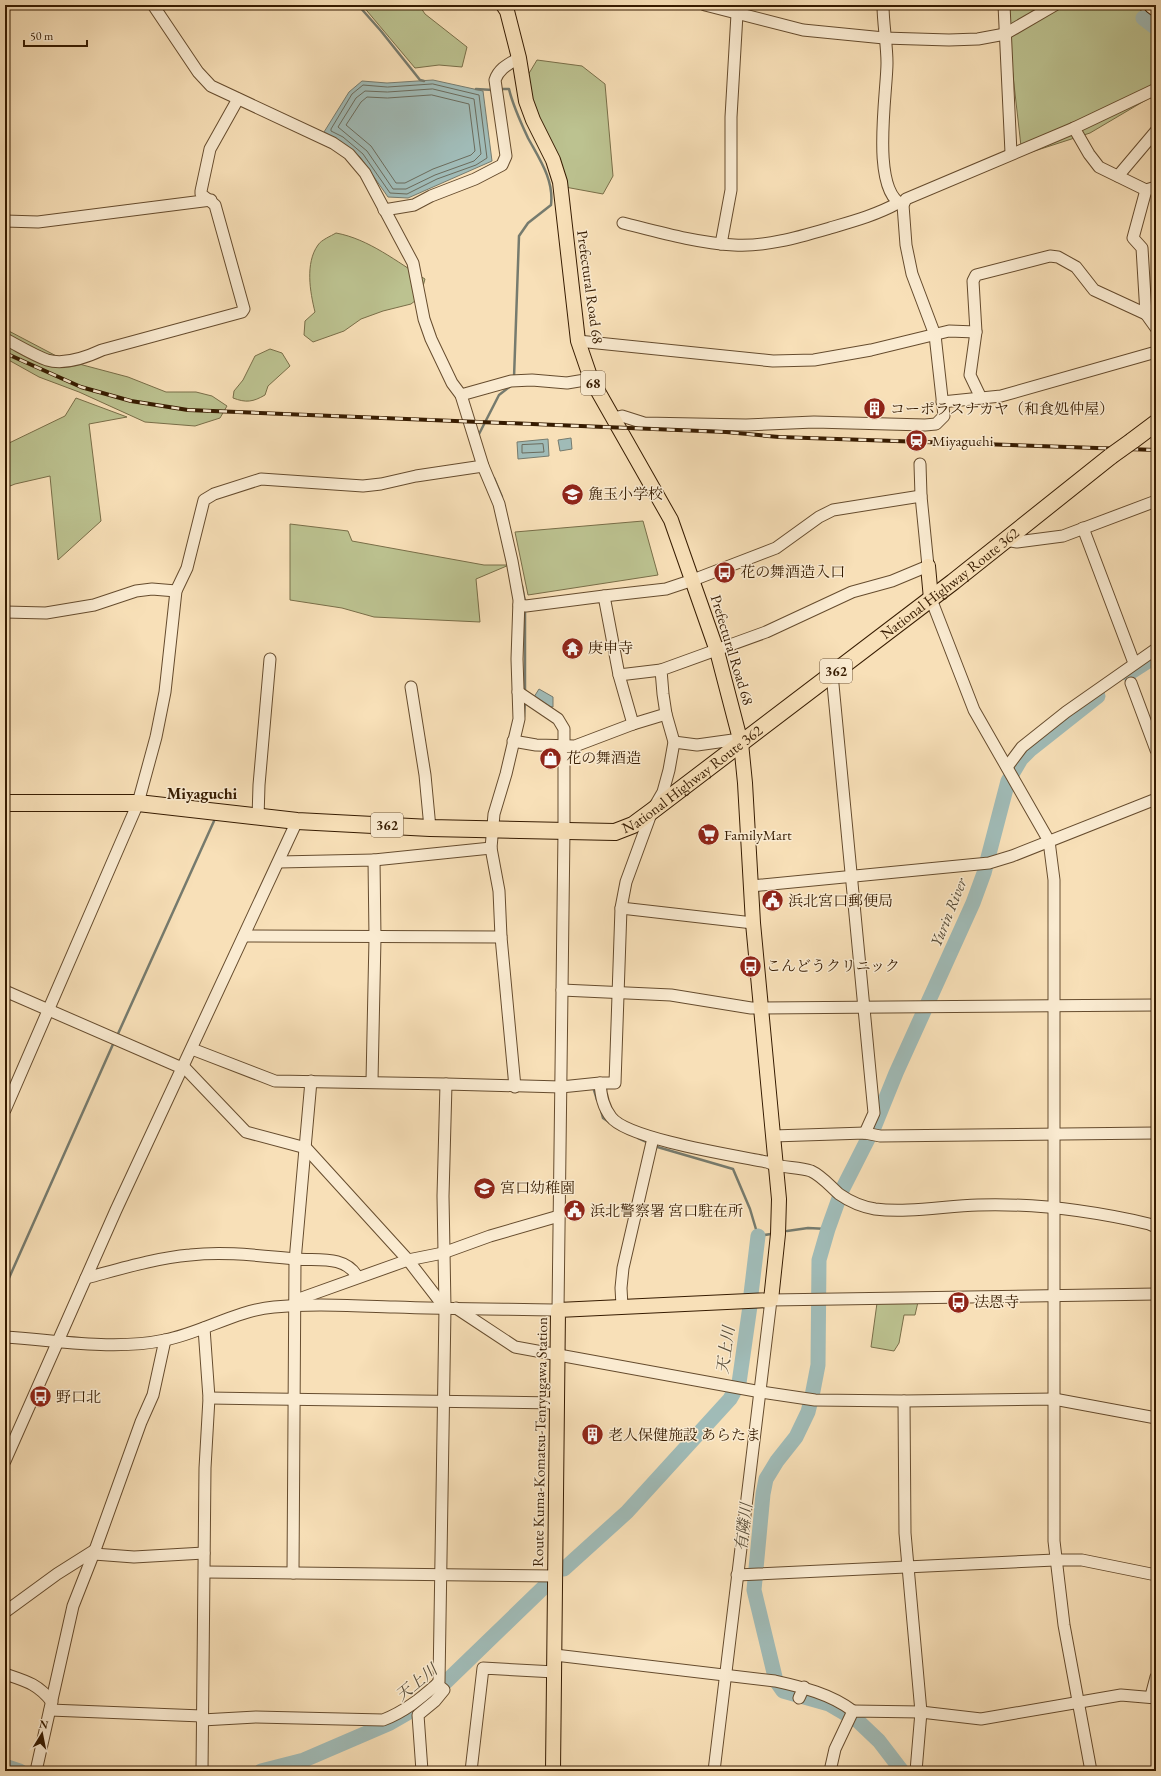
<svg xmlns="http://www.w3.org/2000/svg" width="1161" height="1776" viewBox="0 0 1161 1776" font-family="'EB Garamond','Noto Serif JP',serif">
<rect width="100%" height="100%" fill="#f8e0b8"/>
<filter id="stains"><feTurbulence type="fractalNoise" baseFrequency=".005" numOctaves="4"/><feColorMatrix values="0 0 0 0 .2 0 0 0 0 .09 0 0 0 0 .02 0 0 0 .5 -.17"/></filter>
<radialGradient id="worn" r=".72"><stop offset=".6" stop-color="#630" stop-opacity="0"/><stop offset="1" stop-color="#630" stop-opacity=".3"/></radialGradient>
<g fill="#bcc290" stroke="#796e48">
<polygon points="362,5 419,5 425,14 467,47 462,67 439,65 415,68"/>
<polygon points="1005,5 1133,5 1156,21 1156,94 1090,133 1022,155"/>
<polygon points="537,60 582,66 605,84 613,176 603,194 565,187 538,131 528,75"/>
<path d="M336,233C369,239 397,262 425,279L420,297L411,304L383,311L361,319L344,331L313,342L304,335L305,321L315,312C310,292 305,263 318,245C321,240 331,236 336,233Z"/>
<polygon points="5,329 64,360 128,377 166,392 196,392 212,396 227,406 220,418 195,426 145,422 79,392 39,377 5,358"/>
<path d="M270,349L282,353L290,366L268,386L265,395C253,402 246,403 233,398L234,391L243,380L255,356Z"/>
<polygon points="76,398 127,417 89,424 101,521 58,560 50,476 15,484 5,488 5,445 65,416"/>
<polygon points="643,521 658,575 528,595 515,532"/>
<polygon points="290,524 348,531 352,541 484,565 509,565 476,579 480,622 374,617 342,608 290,600"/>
<polygon points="918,1302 915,1315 904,1315 899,1343 894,1351 871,1347 877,1303"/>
</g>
<g fill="#a0bbb7" stroke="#767b6e">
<polygon points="433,80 483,91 492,161 408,198 388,197 360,157 340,141 324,132 349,92 362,81 387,83"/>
<polygon points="571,438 572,449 560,451 558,440"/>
<polygon points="548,439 549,456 518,459 517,442"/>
<polygon points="539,689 553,697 553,707 547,706 534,697"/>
</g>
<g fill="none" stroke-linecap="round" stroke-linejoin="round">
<g stroke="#6b6b5c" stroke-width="1">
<polygon points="433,84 479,95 487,158 476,165 437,179 407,194 390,193 363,154 343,137 331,131 331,129 352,94 363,85 387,87"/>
<polygon points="433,89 474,99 481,154 474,161 435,175 406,189 393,189 367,151 338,127 356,98 365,91 387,92"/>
<polygon points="432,95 469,104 475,151 471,155 433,169 405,183 396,183 371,146 346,125 361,102 367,97 387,98"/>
<polygon points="543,444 544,452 522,453 522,445"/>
</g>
<g stroke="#767b6e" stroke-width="2.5">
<polyline points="358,5 381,31 420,80 424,81"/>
<polyline points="476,89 493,90"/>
<path d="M500,89H509C513,106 521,123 528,138C540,160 554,180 551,205L528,223L519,236L514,378"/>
<polyline points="478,436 499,395 512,385"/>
<polyline points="494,478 502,497"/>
<polyline points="522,586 525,602"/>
<polyline points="525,692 525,609"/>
<polyline points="524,717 525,702"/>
<polyline points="117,1036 214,821"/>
<polyline points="593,1087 597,1100"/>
<polyline points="601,1110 603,1118 609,1122"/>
<polyline points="638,1138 649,1143"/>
<polyline points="654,1146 733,1169 750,1209 758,1236 771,1234"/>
<polyline points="787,1231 808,1228 828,1229"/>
<polyline points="5,1287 114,1042"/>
</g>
<g stroke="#a0bbb7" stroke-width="15">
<polyline points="1143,18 1156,28"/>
<polyline points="1128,674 1156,656"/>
<polyline points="751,1294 758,1236"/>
<polyline points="564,1569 627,1512 730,1399 739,1383 750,1306"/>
<polyline points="5,1766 20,1771"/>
<polyline points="261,1771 304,1760 390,1723 423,1704 545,1586"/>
<polyline points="902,1771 879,1741 858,1721 829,1704 783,1691 776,1681 754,1590 763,1494 766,1479 777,1461 796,1437 808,1412 812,1396 818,1365 819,1260 828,1229 842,1190 875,1125 896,1073 973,903 984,873 1008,781 1021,759 1031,749 1098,696"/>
</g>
<defs>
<g id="minor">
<polyline points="153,5 198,72 211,86 333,143 349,154 365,173 413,263 424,319 431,339 452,383 461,395 483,466 499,504 512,561 519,600 517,659 519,719 506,774 494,814 491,848 499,891 501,937 515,1087"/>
<polyline points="705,5 803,30 884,38 949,40 978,39 1005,34 1055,5"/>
<path d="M883,5C883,24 887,44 887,63C887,93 870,191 903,205"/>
<polyline points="1004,5 1011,153"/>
<polyline points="1074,128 1089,154 1099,167 1146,190 1156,187"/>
<polyline points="1118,176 1156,131"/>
<polyline points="1146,190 1133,238 1142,248 1146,314 1156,328"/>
<path d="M384,210L414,205L431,196L475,179L502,165L506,156L495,80C499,68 509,64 519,58"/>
<polyline points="5,221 38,222 211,200"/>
<path d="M623,223C659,232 697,243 734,245C766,247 799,237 830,228C854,221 876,215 898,203"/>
<polyline points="721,244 731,190 731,117 737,14"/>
<path d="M5,339C19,346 33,355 47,360C64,365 87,357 102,350L242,312L244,309L215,205L201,194V191L210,149L238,99"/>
<polyline points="578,341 773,361 814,360 871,350 949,331 976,332"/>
<polyline points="461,395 511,381 532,380 567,383 591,379"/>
<polyline points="981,398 970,375 976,332 973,281 976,275 1050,256 1058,257 1076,267 1094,290 1146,314"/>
<polyline points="942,402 1001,396 1156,352"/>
<polyline points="613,418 622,416 644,423 746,425 814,422 925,425 936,424 944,416 935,335 912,274 906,245 903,205 906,199 1074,128 1156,89"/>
<polyline points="1083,528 1134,663"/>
<polyline points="1005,540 1017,542 1063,536 1156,501"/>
<polyline points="604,596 666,589 693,580 776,548 819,517 833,510 921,496"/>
<polyline points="931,599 974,710 1049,841 1054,880 1054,1541 1064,1625 1091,1771"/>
<polyline points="519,605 526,606 604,596 619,675 633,724"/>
<polyline points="5,612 46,613 94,605 136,591 152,589 176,591"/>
<polyline points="832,674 874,1113 865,1133"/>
<polyline points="619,675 661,670"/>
<polyline points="1131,683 1156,750"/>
<polyline points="411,687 425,775 430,828"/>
<polyline points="513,741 536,745 575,746 633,724 666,714 663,694 661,670 766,632 852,592 892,581 928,566 921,496 920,464"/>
<polyline points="674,742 697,745 740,739"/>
<polyline points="1007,767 1022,747 1066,712 1156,649"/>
<polyline points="258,818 259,785 270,659"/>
<polyline points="374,860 491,848"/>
<polyline points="279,862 374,860 375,938 372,1081"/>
<polyline points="751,886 989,863 1012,856 1156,799"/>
<polyline points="621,908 753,923"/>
<polyline points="244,936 501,937"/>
<polyline points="562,990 671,995 751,1008 1156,1005"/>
<polyline points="5,991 182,1068"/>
<polyline points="192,1049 275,1081 446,1084"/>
<polyline points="183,1066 246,1132 306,1148 408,1260 445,1308"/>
<path d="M600,1083C601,1096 603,1107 611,1117C627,1139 737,1156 767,1162C781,1169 797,1166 811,1171C822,1176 830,1186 839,1194C849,1201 863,1207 875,1209C908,1213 945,1206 978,1205C1036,1203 1093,1211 1149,1224L1156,1227"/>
<polyline points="5,1110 138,803 156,737 165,692 176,591 187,568 204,500 214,494 261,479 363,486 381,484 416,476 483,466"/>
<polyline points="773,1136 865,1133 880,1136 1156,1133"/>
<path d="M86,1278C120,1269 155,1258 190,1255C226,1251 261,1256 296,1259C318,1261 344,1255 357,1276"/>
<polyline points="296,1300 408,1260 443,1253 490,1236 559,1216"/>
<polyline points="622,1306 621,1288 623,1268 653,1138"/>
<polyline points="456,1308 515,1347 761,1392 815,1400 904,1401 1054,1399 1156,1418"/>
<path d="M5,1337C57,1340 113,1351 165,1340C201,1333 237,1310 274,1307C314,1303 355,1306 395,1307C449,1309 504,1309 558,1310L564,831V729L558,719L518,692"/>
<polyline points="209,1398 557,1403"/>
<polyline points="904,1401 905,1533 921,1712 916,1771"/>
<polyline points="5,1461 116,1210 297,821"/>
<polyline points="94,1554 134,1557 204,1553"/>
<polyline points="205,1572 556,1576"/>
<polyline points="293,1573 295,1261 311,1081"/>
<polyline points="737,1575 1055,1560 1082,1560 1156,1575"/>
<polyline points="5,1612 57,1574 95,1550"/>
<path d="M555,1655L775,1681C802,1687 831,1694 853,1711"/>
<path d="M5,1674C26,1681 38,1684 52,1702"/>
<polyline points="1151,1696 1156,1677"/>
<polyline points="799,1698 804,1687"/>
<polyline points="50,1710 202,1716"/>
<path d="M202,1720L256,1717L383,1720C404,1712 420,1699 437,1684"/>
<polyline points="36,1771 73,1606 95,1550 141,1422 153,1395 165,1340"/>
<polyline points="202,1771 205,1468 209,1398 204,1328"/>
<polyline points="422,1771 418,1715 435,1701 444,1690 437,1684 439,1682 445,1308 443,1196 446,1084 561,1087 600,1083 615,1083 621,908 626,882 652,811 663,792 669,770 674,742 666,714"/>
<polyline points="471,1771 483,1668 555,1672"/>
<polyline points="714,1771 771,1300 1156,1294"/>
<polyline points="830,1771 835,1749 853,1711 921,1712 981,1719 1121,1695 1156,1698"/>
</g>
<g id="major">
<polyline points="503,5 507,11 519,58 526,101 533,120 553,160 560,182 578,341 591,379 671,520 717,651 741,743 745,783 753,923 779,1199 778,1234 771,1300 558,1310 553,1771"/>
<polyline points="928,566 931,599"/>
</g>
<g id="highway">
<polyline points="1152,5 1156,8"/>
<polyline points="1132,441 1156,423"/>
<path id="s1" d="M5,803H138L297,821L430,828L615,832L633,825L652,811L953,582L1111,456"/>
</g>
</defs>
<use href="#minor" stroke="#664c2e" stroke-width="13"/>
<use href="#major" stroke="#361b00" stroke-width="16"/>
<use href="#highway" stroke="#361b00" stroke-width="18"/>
<use href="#minor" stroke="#faebd1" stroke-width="11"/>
<use href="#major" stroke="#f8e0b8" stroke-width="14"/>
<use href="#highway" stroke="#f8e0b8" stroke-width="16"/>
<defs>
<polyline id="rail" points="5,353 81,387 131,401 188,410 726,432 779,437 1156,450"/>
</defs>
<use href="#rail" stroke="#361b00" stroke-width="4"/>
<use href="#rail" stroke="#faebd1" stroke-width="2.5" stroke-dasharray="8" stroke-linecap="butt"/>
<defs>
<polyline id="highway-bridge" points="1111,456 1132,441"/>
</defs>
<use href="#highway-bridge" stroke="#361b00" stroke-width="18" stroke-linecap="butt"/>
<use href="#highway-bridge" stroke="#f8e0b8" stroke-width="16"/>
</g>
<defs>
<symbol id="building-disc" viewBox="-11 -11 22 22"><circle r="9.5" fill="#8f2418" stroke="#faebd1"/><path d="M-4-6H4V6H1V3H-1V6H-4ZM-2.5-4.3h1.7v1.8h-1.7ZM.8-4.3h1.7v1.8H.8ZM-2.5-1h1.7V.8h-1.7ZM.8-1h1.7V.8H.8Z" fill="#fff"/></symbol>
<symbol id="station-disc" viewBox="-11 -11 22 22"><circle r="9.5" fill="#8f2418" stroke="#faebd1"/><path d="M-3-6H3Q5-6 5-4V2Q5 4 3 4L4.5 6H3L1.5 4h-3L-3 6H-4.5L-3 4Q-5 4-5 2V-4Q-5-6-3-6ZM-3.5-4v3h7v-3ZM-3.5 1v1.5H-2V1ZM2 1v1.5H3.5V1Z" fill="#fff"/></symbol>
<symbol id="school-disc" viewBox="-11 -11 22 22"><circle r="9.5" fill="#8f2418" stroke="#faebd1"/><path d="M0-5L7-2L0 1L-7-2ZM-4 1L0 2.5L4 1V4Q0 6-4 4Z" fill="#fff"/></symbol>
<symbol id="bus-disc" viewBox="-11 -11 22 22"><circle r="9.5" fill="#8f2418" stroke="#faebd1"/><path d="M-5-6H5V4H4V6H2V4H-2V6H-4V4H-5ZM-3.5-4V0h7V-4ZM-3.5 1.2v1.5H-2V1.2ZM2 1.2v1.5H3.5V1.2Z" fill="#fff"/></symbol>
<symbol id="temple-disc" viewBox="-11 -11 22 22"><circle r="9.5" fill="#8f2418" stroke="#faebd1"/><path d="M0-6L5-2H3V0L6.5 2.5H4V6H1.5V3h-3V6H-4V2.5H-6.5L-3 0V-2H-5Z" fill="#fff"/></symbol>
<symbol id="shop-disc" viewBox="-11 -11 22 22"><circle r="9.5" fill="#8f2418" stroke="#faebd1"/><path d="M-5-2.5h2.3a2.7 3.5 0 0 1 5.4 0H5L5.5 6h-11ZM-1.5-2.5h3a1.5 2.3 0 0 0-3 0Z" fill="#fff"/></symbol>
<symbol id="supermarket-disc" viewBox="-11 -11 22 22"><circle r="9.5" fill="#8f2418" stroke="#faebd1"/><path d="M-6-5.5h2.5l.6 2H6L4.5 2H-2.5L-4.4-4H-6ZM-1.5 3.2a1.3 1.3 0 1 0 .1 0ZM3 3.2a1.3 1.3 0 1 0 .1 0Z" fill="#fff"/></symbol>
<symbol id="civic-disc" viewBox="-11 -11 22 22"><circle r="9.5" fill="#8f2418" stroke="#faebd1"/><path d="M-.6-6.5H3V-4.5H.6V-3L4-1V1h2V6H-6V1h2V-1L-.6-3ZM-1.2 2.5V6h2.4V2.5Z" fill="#fff"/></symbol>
</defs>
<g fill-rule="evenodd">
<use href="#building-disc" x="862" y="396" width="25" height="25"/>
<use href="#station-disc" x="904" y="428" width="25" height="25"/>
<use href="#school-disc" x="560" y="482" width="25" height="25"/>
<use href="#bus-disc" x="712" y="560" width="25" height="25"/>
<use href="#temple-disc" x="560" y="636" width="25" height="25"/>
<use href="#shop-disc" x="538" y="746" width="25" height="25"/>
<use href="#supermarket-disc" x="696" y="822" width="25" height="25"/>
<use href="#civic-disc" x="760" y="888" width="25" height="25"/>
<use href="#bus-disc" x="738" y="954" width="25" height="25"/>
<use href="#school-disc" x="472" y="1176" width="25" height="25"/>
<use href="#civic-disc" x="562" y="1198" width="25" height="25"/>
<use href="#bus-disc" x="946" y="1290" width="25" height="25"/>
<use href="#bus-disc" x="28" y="1384" width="25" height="25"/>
<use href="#building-disc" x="580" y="1422" width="25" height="25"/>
</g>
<g text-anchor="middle" stroke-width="3" stroke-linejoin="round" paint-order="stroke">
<g fill="#faebd1" stroke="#71593f" stroke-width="1">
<rect x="581" y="371" width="24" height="24" rx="3"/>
<rect x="820" y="659" width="32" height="24" rx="3"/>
<rect x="371" y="813" width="32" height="24" rx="3"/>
</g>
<g font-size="14" font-weight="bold" fill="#361b00">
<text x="593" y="388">68</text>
<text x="836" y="676">362</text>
<text x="387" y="830">362</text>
</g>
<g font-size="15" fill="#361b00" stroke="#faebd1">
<text transform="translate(590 287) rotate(82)" y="5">Prefectural Road 68</text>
<text dy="5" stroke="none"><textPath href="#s1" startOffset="1029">National Highway Route 362</textPath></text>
<text transform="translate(732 650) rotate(73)" y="5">Prefectural Road 68</text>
<text dy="5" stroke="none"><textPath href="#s1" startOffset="705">National Highway Route 362</textPath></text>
<text transform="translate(540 1442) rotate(-89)" y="5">Route Kuma-Komatsu-Tenryugawa Station</text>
</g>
<g font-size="15" fill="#361b00" stroke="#faebd1" text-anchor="start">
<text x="890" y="414">コーポラスナカヤ（和食処仲屋）</text>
<text x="932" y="446">Miyaguchi</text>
<text x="588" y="499">麁玉小学校</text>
<text x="740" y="577">花の舞酒造入口</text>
<text x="588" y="653">庚申寺</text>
<text x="566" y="763">花の舞酒造</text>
<text x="724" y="840">FamilyMart</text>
<text x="788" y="906">浜北宮口郵便局</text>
<text x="766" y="971">こんどうクリニック</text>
<text x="500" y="1193">宮口幼稚園</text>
<text x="590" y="1216">浜北警察署 宮口駐在所</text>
<text x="974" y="1307">法恩寺</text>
<text x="56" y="1402">野口北</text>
<text x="608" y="1440">老人保健施設 あらたま</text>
</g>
<g font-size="16" font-weight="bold" fill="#361b00" stroke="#faebd1">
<text x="202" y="799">Miyaguchi</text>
</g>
<g font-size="16" font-style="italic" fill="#564b37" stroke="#faebd1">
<text transform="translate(948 912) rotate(-68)" y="6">Yurin River</text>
<text transform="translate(725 1350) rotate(-82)" y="6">天上川</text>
<text transform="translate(743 1527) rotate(-83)" y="6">有隣川</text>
<text transform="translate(416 1682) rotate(-39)" y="6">天上川</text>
</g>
</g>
<rect width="1161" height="1776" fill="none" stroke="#f8e0b8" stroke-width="20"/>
<rect x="6" y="6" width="1149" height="1764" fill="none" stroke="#361b00" stroke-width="2"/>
<rect x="10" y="10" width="1141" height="1756" fill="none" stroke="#361b00"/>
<g transform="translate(42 1734) rotate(10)" stroke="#faebd1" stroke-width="3" paint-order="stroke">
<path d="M0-3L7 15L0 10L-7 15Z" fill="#361b00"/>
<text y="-6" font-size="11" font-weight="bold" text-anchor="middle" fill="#361b00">N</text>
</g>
<path d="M24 40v6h63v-6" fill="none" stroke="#361b00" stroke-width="2"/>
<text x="30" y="40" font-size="12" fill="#361b00" stroke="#faebd1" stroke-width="3" paint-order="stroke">50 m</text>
<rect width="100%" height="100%" filter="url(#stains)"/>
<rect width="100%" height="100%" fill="url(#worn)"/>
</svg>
